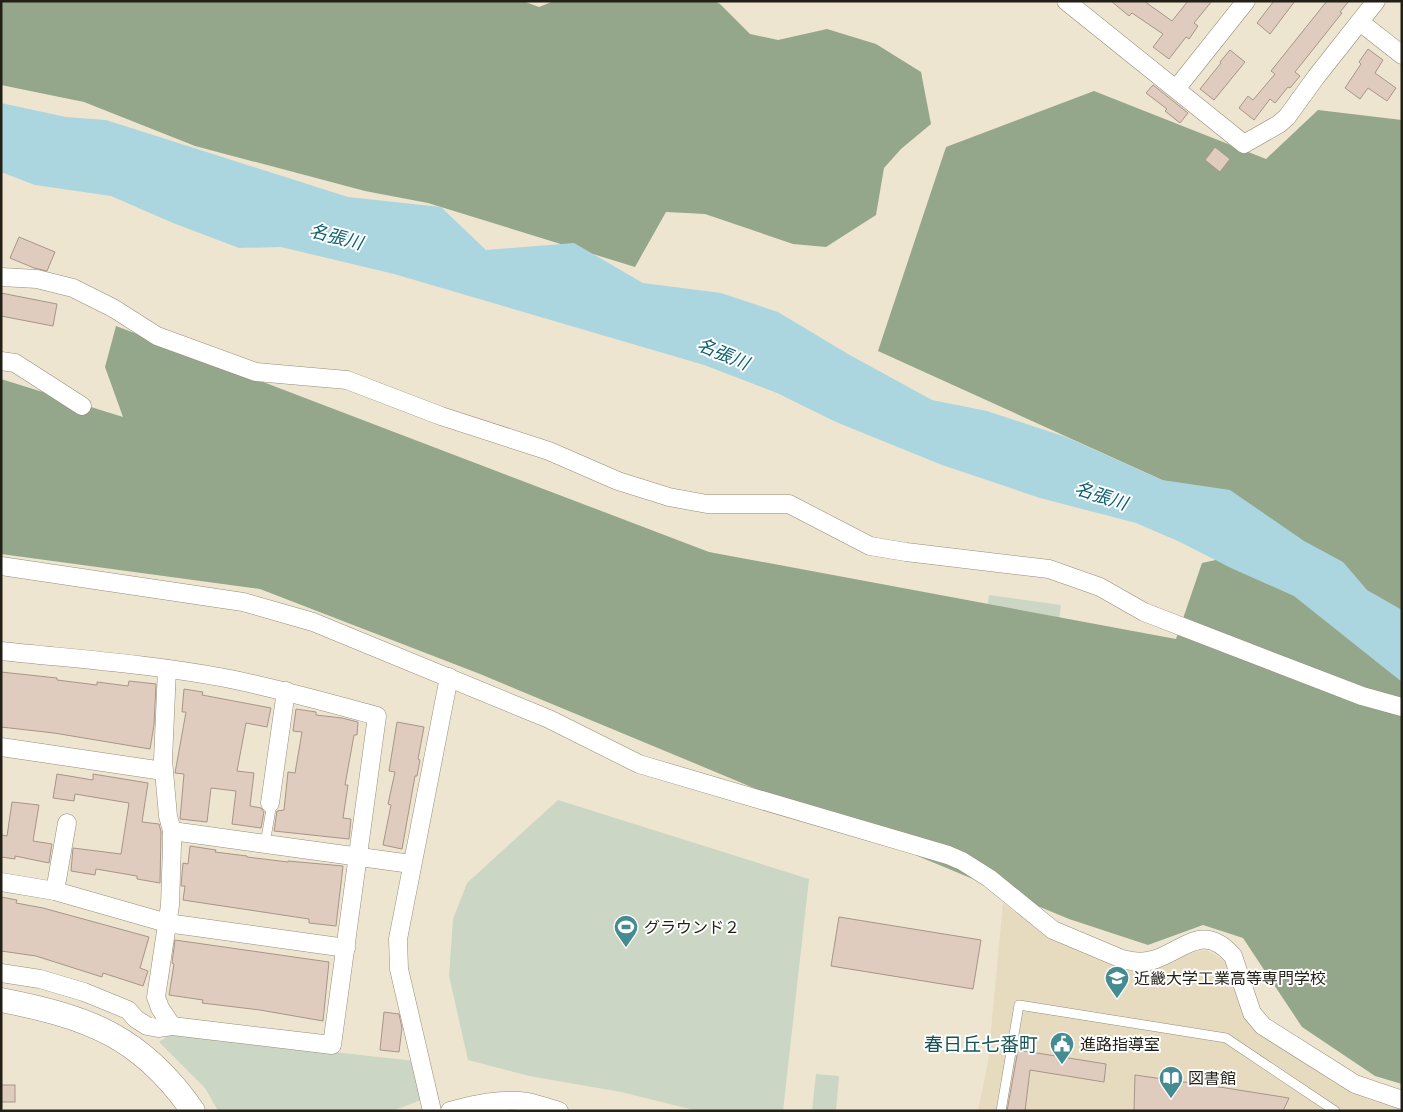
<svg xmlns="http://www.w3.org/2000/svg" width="1403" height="1112" viewBox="0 0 1403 1112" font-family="Inter,'Noto Sans JP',sans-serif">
<rect width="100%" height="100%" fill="#eee5d0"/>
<polygon fill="#e6dabf" points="1003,903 1039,931 1051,938 1122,968 1136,971 1144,970 1170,962 1194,952 1207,950 1226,962 1259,1033 1333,1082 1369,1100 1402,1109 1402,1111 978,1111 988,1062"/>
<g fill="#cbd7c4">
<polygon points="989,595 1061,605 1057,637 982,644"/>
<polygon points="558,800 809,879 783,1111 698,1111 621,1092 529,1076 468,1060 449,976 453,919 467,883"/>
<polygon points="171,1034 415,1061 424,1099 392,1111 218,1111 205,1088 159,1042"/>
<polygon points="816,1074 839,1076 836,1111 812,1111"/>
</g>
<g fill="#95a78a">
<polygon points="1,1 523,1 539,7 554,1 715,1 720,4 750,34 778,40 827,29 876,44 921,72 931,124 901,149 884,168 876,215 826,247 793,244 705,214 666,212 635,267 428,203 365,191 195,146 84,102 1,85"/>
<polygon points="1094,91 1266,159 1318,110 1402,120 1402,1084 1375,1076 1302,1027 1243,938 1203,925 1148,945 1069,919 480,674 260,589 1,554 1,379 123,417 105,367 116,326 709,552 1176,639 1202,563 1303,541 1279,533 878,351 946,147"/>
</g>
<polygon fill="#acd6df" points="1,103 66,117 106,120 348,197 441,207 486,250 574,243 643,283 721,293 778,312 848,354 932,400 987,411 1066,437 1162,480 1230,490 1304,541 1343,562 1367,590 1402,610 1402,682 1294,596 1231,568 1180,542 1136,523 1040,498 942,465 836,422 777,393 704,365 394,274 281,247 239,248 173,223 111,196 35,185 1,172"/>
<g fill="#dfccbe" stroke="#a79588">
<polygon points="1111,1 1144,1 1172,21 1188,1 1212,1 1194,23 1198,26 1189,39 1186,37 1169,59 1153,47 1163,34 1132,13 1129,16"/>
<polygon points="1274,1 1295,1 1270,34 1257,23"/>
<polygon points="1327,1 1349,1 1340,12 1342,13 1295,72 1300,76 1290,88 1288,87 1275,103 1270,99 1254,120 1239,108 1248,96 1253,100 1275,74 1271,71"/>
<polygon points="1368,49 1383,60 1375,73 1396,88 1387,101 1368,88 1360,99 1345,88 1361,64 1359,62"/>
<polygon points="1230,50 1245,62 1214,100 1200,89 1221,63 1220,62"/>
<polygon points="1153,85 1188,113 1180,123 1165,111 1167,109 1146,93"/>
<polygon points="1215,147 1230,159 1220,172 1205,160"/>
<polygon points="19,237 55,252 47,271 34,268 10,258"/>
<polygon points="1,293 57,304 53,326 1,316"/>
<polygon points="1,672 57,678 57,680 97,685 97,682 128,686 129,681 156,684 154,725 150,749 54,733 1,727"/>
<polygon points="184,689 203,692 202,695 271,708 267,727 246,723 237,771 254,773 250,806 261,808 264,812 261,828 232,824 236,791 211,788 207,822 180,819 184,774 175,773 186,712 182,712"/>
<polygon points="296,709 316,712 316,715 342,718 358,722 357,735 354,735 345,785 348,785 343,818 351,819 349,839 274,831 277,811 284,810 288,772 295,773 302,732 293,731"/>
<polygon points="397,722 424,727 418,759 420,760 417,776 415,776 402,849 383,845 391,805 388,804 395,772 389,771"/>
<polygon points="57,774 93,780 93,774 148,783 142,822 159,824 161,832 160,883 137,879 137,876 96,869 95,875 71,871 73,848 121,854 129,803 75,794 74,801 53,798"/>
<polygon points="12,802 39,805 33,841 52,844 49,863 15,856 15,859 1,857 1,835 7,836"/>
<polygon points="190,846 216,850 215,852 247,856 247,857 288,862 288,861 343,866 336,926 309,923 309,919 183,900 185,886 181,886 183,863 188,864"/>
<polygon points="1,897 17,900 16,903 43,908 149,937 140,968 148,971 143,986 103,973 102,977 36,956 1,951"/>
<polygon points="839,917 981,940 973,989 831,966"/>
<polygon points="175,940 329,962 323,1021 260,1010 202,1003 203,1000 169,995 174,964 172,963"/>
<polygon points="384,1012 399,1014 402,1028 399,1052 380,1050"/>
<polygon points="1018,1050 1106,1064 1104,1082 1030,1070 1025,1111 1007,1111"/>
<polygon points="1135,1075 1226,1088 1289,1098 1283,1111 1134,1111"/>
<rect x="1" y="1085" width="14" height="17"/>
</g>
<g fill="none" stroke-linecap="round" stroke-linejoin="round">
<defs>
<g id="lane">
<polyline points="265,844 271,809 270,803"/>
<polyline points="1001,1111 1019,1005 1226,1038 1335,1111"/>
</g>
<g id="street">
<polyline points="1066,1 1244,144 1279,124 1287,117 1316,77 1376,1"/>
<polyline points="1360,22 1402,55"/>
<polyline points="1176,89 1246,1"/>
<polyline points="1,277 37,279 73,288 113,308 157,336 256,372 347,380 441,416 549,451 618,481 669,497 707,504 789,504 870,546 906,552 1049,569 1100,587 1144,612 1362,696 1402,707"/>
<polyline points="1,361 15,363 82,406"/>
<path d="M1,566L243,602L313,622L549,719L639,764L948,855L962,861L989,878L1053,930L1122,959C1133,962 1145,963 1156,959C1186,948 1204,923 1233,956L1252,1013L1263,1026L1355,1084L1402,1100"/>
<path d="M1,651C76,659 151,664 225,678C276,688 326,702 377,716L332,1045L172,1026L158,1028L147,1026L136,1019L128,1010L84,992L40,979L1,973"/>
<polyline points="167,669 163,760 168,816 172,831 172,845 170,905 156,997 160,1008 172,1026"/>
<polyline points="1,747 163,771"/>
<polyline points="270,803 286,691"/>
<polyline points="172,831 411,864"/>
<polyline points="1,882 55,891 167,923 346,948"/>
<polyline points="55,891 67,823"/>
<polyline points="432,1111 399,969 398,939 449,677"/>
<path d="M450,1111C475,1104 501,1098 528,1102C538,1104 549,1108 559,1111"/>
</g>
<path id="secondary" d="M1,1000C88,1017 141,1036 193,1111"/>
</defs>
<use href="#lane" stroke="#958d7a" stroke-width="10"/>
<use href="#street" stroke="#958d7a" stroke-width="19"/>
<use href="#secondary" stroke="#958d7a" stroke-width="25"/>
<use href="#lane" stroke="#fff" stroke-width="9"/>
<use href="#street" stroke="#fff" stroke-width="18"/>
<use href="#secondary" stroke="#fff" stroke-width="24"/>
</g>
<defs>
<symbol id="stadium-pin" viewBox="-11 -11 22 30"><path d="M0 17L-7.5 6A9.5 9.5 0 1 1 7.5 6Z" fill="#448c91" stroke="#fff"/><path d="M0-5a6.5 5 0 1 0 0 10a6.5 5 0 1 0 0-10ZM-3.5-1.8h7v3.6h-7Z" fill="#fff"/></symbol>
<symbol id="university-pin" viewBox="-11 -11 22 30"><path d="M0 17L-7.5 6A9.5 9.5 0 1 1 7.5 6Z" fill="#448c91" stroke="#fff"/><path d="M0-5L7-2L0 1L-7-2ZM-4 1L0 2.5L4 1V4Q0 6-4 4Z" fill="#fff"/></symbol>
<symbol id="civic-pin" viewBox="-11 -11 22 30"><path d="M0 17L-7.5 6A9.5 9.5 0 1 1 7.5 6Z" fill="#448c91" stroke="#fff"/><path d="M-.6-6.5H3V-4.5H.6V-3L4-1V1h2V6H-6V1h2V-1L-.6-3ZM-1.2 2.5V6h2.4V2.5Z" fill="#fff"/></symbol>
<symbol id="library-pin" viewBox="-11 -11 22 30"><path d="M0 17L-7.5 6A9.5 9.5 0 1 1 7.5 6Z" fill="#448c91" stroke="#fff"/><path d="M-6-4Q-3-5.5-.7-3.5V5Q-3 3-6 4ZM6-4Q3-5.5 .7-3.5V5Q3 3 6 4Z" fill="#fff"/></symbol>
</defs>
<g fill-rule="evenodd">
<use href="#stadium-pin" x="612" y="913" width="28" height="38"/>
<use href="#university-pin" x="1103" y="964" width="28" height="38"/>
<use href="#civic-pin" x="1048" y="1030" width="28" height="38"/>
<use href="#library-pin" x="1157" y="1064" width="28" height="38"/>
</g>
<g text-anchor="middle" stroke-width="4" stroke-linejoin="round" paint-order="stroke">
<g font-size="16" fill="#221f17" stroke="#fff" text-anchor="start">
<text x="644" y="933">グラウンド２</text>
<text x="1134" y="984">近畿大学工業高等専門学校</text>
<text x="1080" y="1050">進路指導室</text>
<text x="1188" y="1084">図書館</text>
</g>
<g font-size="18" font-style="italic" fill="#0e6270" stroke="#fff">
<text transform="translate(336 237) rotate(15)" y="6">名張川</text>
<text transform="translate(723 354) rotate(23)" y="6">名張川</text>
<text transform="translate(1101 496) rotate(18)" y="6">名張川</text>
</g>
<g font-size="19" fill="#155256" stroke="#fff">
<text x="981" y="1051">春日丘七番町</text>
</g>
</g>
<rect width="1403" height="1112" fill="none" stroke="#221f17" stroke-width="5"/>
</svg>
